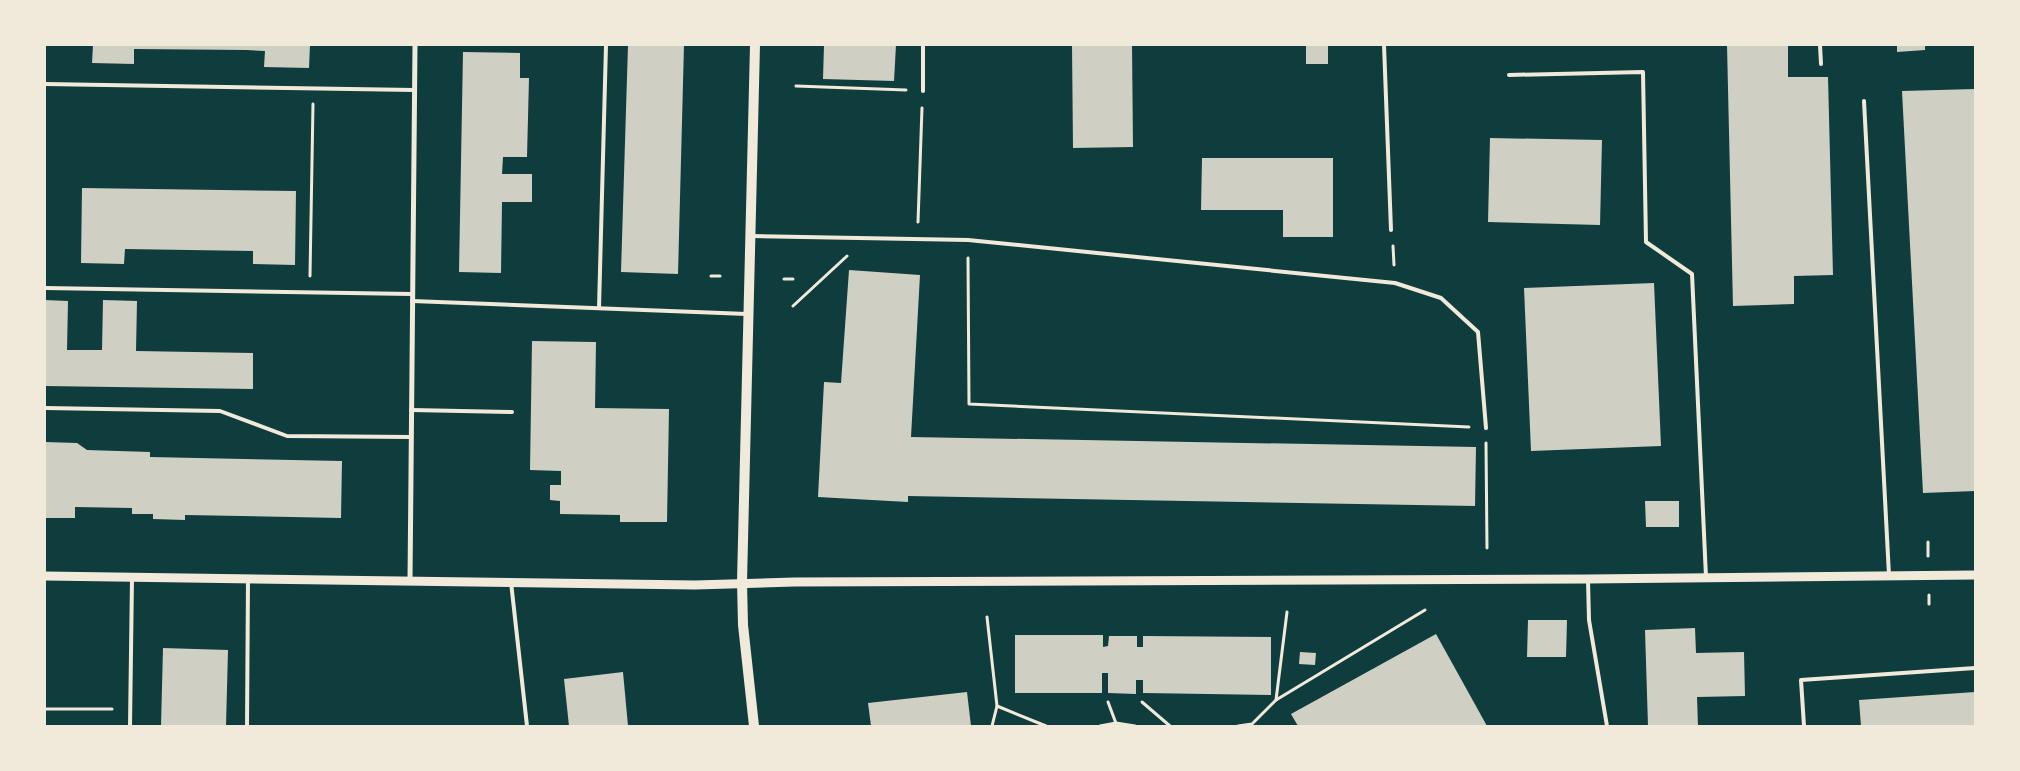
<svg xmlns="http://www.w3.org/2000/svg" width="2020" height="771" font-family="Literata,serif">
  <style>
    .building { fill: #cfcfc3 }
    .lines { fill: none; stroke-linecap: round; stroke-linejoin: round }
    .path { stroke: #f1e9da; stroke-width: 3 }
    .service { stroke: #f1e9da; stroke-width: 4 }
    .minor { stroke: #f1e9da; stroke-width: 5 }
    .tertiary { stroke: #f1e9da; stroke-width: 9 }
    .secondary { stroke: #f1e9da; stroke-width: 10 }
  </style>
  <rect width="100%" height="100%" fill="#0f3d3e"/>
  <!-- building -->
  <g class="building">
    <path d="M 93,45 L 310,45 L 309,68 L 264,67 L 265,51 L 247,50 L 134,49 L 134,64 L 92,63 Z"/>
    <path d="M 628,45 L 684,45 L 678,274 L 621,272 Z"/>
    <path d="M 824,45 L 896,45 L 894,81 L 823,79 Z"/>
    <path d="M 1072,45 L 1132,45 L 1133,147 L 1073,148 Z"/>
    <rect x="1306" y="45" width="22" height="19"/>
    <path d="M 1727,45 L 1788,45 L 1788,77 L 1828,77 L 1833,275 L 1794,276 L 1794,304 L 1733,306 Z"/>
    <path d="M 1897,45 L 1925,45 L 1925,50 L 1897,52 Z"/>
    <path d="M 463,52 L 520,53 L 520,78 L 529,78 L 527,157 L 503,157 L 502,174 L 532,174 L 532,202 L 502,202 L 501,273 L 459,272 Z"/>
    <path d="M 1975,89 L 1975,491 L 1923,493 L 1902,91 Z"/>
    <path d="M 1490,138 L 1602,140 L 1600,225 L 1488,222 Z"/>
    <path d="M 1202,158 L 1333,158 L 1333,237 L 1283,237 L 1283,210 L 1201,210 Z"/>
    <path d="M 82,188 L 296,191 L 295,265 L 253,264 L 253,251 L 125,249 L 124,264 L 81,263 Z"/>
    <path d="M 849,270 L 920,275 L 911,437 L 1476,447 L 1475,506 L 908,496 L 908,502 L 818,497 L 824,382 L 841,383 Z"/>
    <path d="M 1654,283 L 1661,446 L 1531,451 L 1524,288 Z"/>
    <path d="M 45,300 L 68,301 L 67,350 L 102,350 L 103,300 L 137,301 L 136,351 L 253,353 L 253,389 L 45,386 Z"/>
    <path d="M 532,341 L 596,342 L 595,408 L 669,409 L 667,522 L 620,522 L 620,515 L 560,514 L 560,501 L 550,500 L 550,485 L 561,485 L 561,471 L 530,470 Z"/>
    <path d="M 45,442 L 77,443 L 87,450 L 150,452 L 150,457 L 342,461 L 341,518 L 185,515 L 185,520 L 153,519 L 153,514 L 132,514 L 132,508 L 75,507 L 75,518 L 45,518 Z"/>
    <path d="M 1645,501 L 1679,501 L 1679,527 L 1646,527 Z"/>
    <path d="M 1528,620 L 1567,620 L 1566,657 L 1527,657 Z"/>
    <path d="M 1695,628 L 1696,653 L 1744,652 L 1745,696 L 1697,697 L 1698,726 L 1648,726 L 1645,630 Z"/>
    <path d="M 1436,634 L 1487,726 L 1298,726 L 1291,714 Z"/>
    <path d="M 1015,635 L 1103,635 L 1103,647 L 1108,646 L 1109,636 L 1137,636 L 1137,647 L 1143,647 L 1143,636 L 1271,637 L 1271,695 L 1143,693 L 1143,680 L 1136,680 L 1136,694 L 1108,693 L 1108,673 L 1102,673 L 1102,693 L 1015,693 Z"/>
    <path d="M 163,648 L 228,650 L 226,726 L 161,726 Z"/>
    <path d="M 1300,652 L 1316,653 L 1315,665 L 1299,664 Z"/>
    <path d="M 623,672 L 628,726 L 569,726 L 564,679 Z"/>
    <path d="M 967,692 L 971,726 L 871,726 L 868,703 Z"/>
    <path d="M 1975,692 L 1975,726 L 1861,726 L 1859,700 Z"/>
  </g>
  <g class="lines">
    <!-- path -->
    <g class="path">
      <path d="M 796,86 L 906,90"/>
      <path d="M 918,222 L 922,108"/>
      <path d="M 1393,246 L 1394,265"/>
      <path d="M 968,258 L 969,404 L 1469,427"/>
      <path d="M 310,276 L 313,104"/>
      <path d="M 711,276 L 720,276"/>
      <path d="M 784,279 L 793,279"/>
      <path d="M 793,306 L 847,256"/>
      <path d="M 1486,443 L 1487,548"/>
      <path d="M 1928,542 L 1928,556"/>
      <path d="M 1929,595 L 1929,604"/>
      <path d="M 1287,612 L 1276,700 L 1425,610"/>
      <path d="M 987,617 L 997,706"/>
      <path d="M 1108,702 L 1117,726"/>
      <path d="M 1142,702 L 1170,726"/>
      <path d="M 45,709 L 112,709"/>
      <path d="M 992,726 L 997,706 L 1046,726"/>
      <path d="M 1100,726 L 1116,723 L 1135,726"/>
      <path d="M 1238,726 L 1252,724 L 1276,700"/>
    </g>
    <!-- service -->
    <g class="service">
      <path d="M 1384,45 L 1391,230"/>
      <path d="M 1820,45 L 1821,64"/>
      <path d="M 1509,75 L 1643,72 L 1646,242 L 1692,274 L 1706,577"/>
      <path d="M 45,84 L 414,90"/>
      <path d="M 923,91 L 923,45"/>
      <path d="M 1864,101 L 1889,575"/>
      <path d="M 752,236 L 968,240 L 1395,283 L 1441,298 L 1478,332 L 1486,428"/>
      <path d="M 45,288 L 412,294"/>
      <path d="M 412,301 L 747,314"/>
      <path d="M 599,308 L 606,45"/>
      <path d="M 45,408 L 220,411 L 287,436 L 411,437"/>
      <path d="M 411,410 L 512,412"/>
      <path d="M 1588,580 L 1589,620 L 1607,726"/>
      <path d="M 511,582 L 527,726"/>
      <path d="M 130,726 L 132,578"/>
      <path d="M 247,726 L 248,579"/>
      <path d="M 1804,726 L 1801,680 L 1975,668"/>
    </g>
    <!-- minor -->
    <path class="minor" d="M 410,581 L 415,45"/>
    <!-- tertiary -->
    <path class="tertiary" d="M 45,576 L 695,585 L 794,582 L 1588,579 L 1975,575"/>
    <!-- secondary -->
    <path class="secondary" d="M 754,726 L 743,625 L 742,582 L 755,45"/>
  </g>
  <!-- border -->
  <rect width="2020" height="771" fill="none" stroke="#f1e9da" stroke-width="92"/>
</svg>
